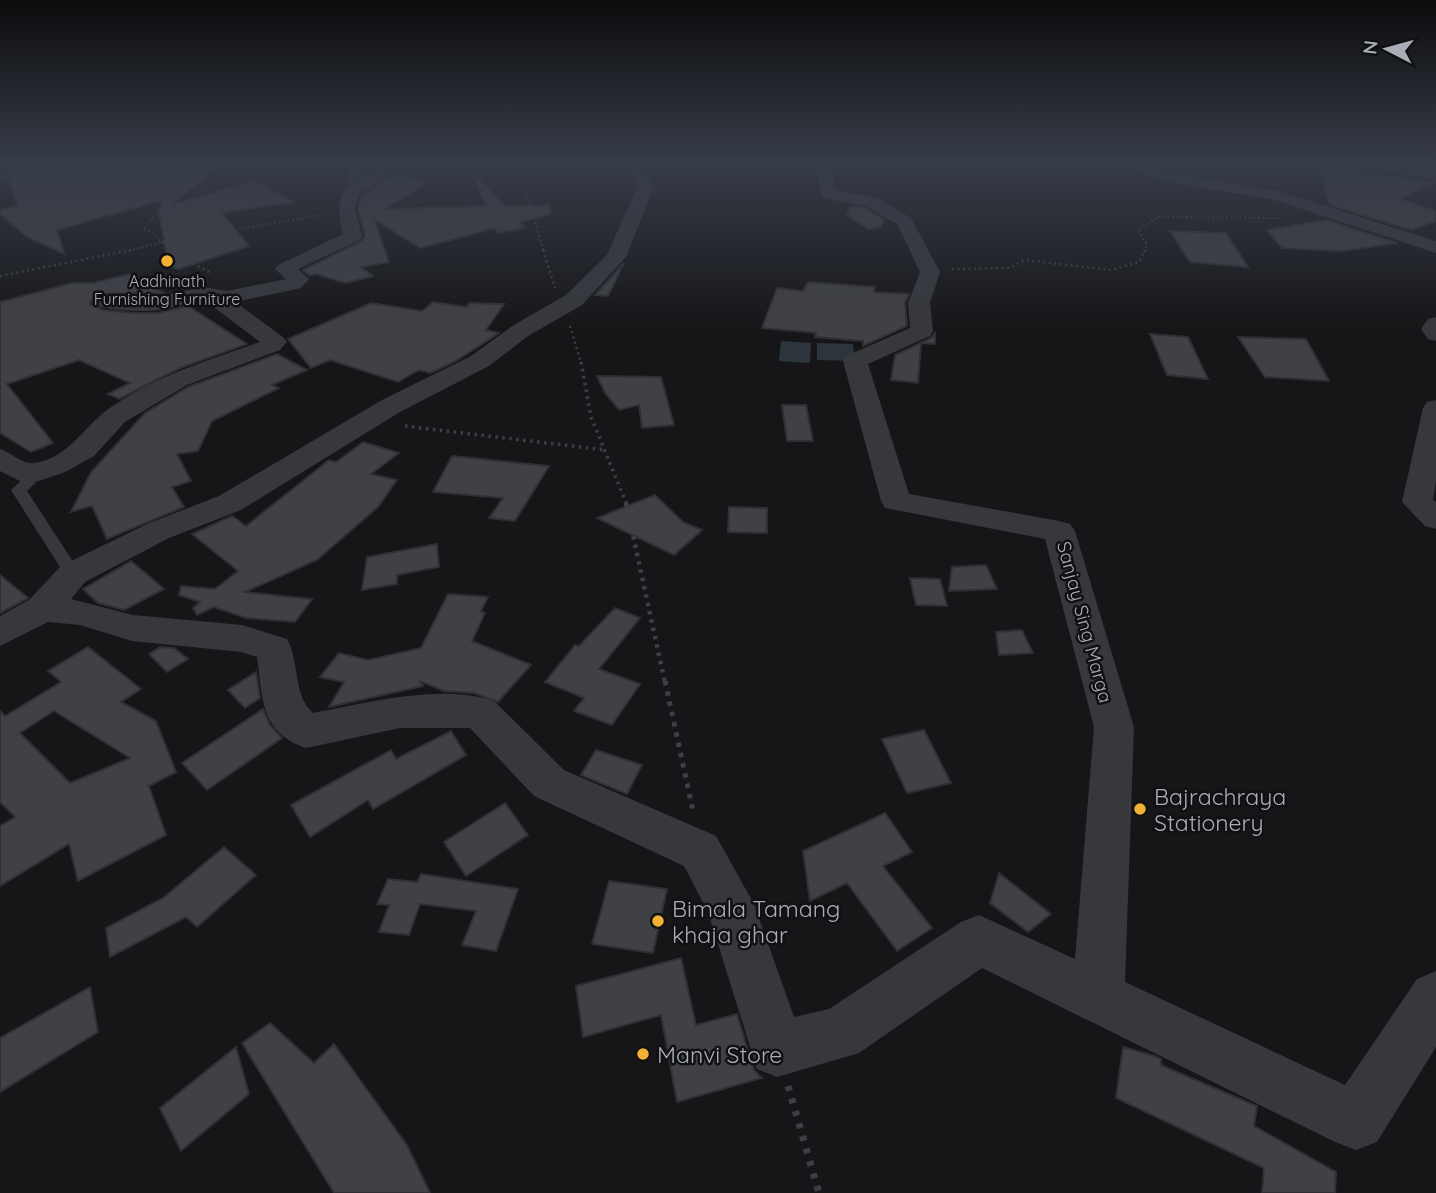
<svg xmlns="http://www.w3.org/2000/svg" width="1436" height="1193" font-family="Quicksand,sans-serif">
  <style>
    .water { fill: #2c353c }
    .building { fill: #404145; stroke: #303034; stroke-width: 2; fill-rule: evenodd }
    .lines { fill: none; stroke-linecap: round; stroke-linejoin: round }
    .path-far5 { stroke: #3d3f44; stroke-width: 2; stroke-dasharray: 2 2.5; stroke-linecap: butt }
    .path-far4 { stroke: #3d3f44; stroke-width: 2.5; stroke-dasharray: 2 3.5; stroke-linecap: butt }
    .path-far3 { stroke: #3d3f44; stroke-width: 3.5; stroke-dasharray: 2.5 4.5; stroke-linecap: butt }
    .path-far2 { stroke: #3d3f44; stroke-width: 4.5; stroke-dasharray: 3.5 5; stroke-linecap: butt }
    .path-far1 { stroke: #3d3f44; stroke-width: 5; stroke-dasharray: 4.5 6; stroke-linecap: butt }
    .path { stroke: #3d3f44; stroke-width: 7; stroke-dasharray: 5 8; stroke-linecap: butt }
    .lane { fill: #37383d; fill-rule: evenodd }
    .street { fill: #37383d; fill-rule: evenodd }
    .poi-dot { fill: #f2b134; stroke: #111113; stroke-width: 2.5 }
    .labels { text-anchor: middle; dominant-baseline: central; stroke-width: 5; stroke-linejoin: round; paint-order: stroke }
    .far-poi-label { font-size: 16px; fill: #a8adb8; stroke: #111113 }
    .street-label { font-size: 19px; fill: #a8adb8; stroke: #111113 }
    .near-poi-label { font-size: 23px; fill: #a8adb8; stroke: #111113; text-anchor: start }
  </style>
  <rect width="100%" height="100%" fill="#161618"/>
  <!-- water -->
  <g class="water">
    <path d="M 781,341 L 811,343 L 810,363 L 779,361 Z"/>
    <path d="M 817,343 L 853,344 L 855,361 L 817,360 Z"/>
  </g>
  <!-- building -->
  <g class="building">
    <path d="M 64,162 L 224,162 L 171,205 L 255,181 L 294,202 L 222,213 L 249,246 L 179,269 L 169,267 L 158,209 L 161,208 L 160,201 L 57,230 L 64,254 L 27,237 L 0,214 L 0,210 L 18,206 L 9,181 L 9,171 Z"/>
    <path d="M 348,162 L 353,162 L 373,167 L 349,182 Z"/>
    <path d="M 1318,162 L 1336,162 L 1346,170 L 1435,182 L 1400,199 L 1436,211 L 1436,221 L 1411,230 L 1330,205 Z"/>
    <path d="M 394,173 L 429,182 L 385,209 L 486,206 L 473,175 L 475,174 L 505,206 L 549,205 L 550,214 L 520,222 L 525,228 L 497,233 L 495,228 L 420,248 L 374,219 L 389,262 L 361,267 L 373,276 L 346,283 L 316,274 L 309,275 L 303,270 L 362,241 L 365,235 L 358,209 L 361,197 Z"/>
    <path d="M 851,206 L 865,208 L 884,220 L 881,227 L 868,229 L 847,215 Z"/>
    <path d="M 1326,220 L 1397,243 L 1341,251 L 1282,248 L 1267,230 Z"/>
    <path d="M 1170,231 L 1226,233 L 1248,267 L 1190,262 Z"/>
    <path d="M 624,263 L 608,296 L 595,295 Z"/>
    <path d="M 129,274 L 164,293 L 95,294 L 90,304 L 103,310 L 133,313 L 158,313 L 188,306 L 247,344 L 180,368 L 119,399 L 108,394 L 130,383 L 79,360 L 7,384 L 53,443 L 31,452 L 0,433 L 0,302 L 72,283 L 93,283 Z"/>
    <path d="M 808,282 L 875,287 L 874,292 L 909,294 L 905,303 L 907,326 L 863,346 L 863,341 L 815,337 L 816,333 L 762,328 L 777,288 L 803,291 Z"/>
    <path d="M 433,302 L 467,307 L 469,303 L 504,304 L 486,330 L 499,333 L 454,362 L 430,373 L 419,370 L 398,382 L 330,360 L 311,368 L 288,339 L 371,303 L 422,311 Z"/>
    <path d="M 935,333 L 935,344 L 921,343 L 918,383 L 891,380 L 895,355 L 931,338 Z"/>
    <path d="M 1150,334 L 1188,337 L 1208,379 L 1167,375 Z"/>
    <path d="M 1238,337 L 1306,339 L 1329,381 L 1265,377 Z"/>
    <path d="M 277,354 L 307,370 L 272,385 L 279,388 L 212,421 L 198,451 L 177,454 L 191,481 L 172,487 L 184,507 L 107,539 L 92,506 L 71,512 L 91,472 L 145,413 L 188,387 Z"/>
    <path d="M 597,376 L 661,377 L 674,425 L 642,428 L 639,405 L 619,410 L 605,393 Z"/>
    <path d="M 782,405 L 806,405 L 813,441 L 787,441 Z"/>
    <path d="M 363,442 L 399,453 L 371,474 L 397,480 L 378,507 L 317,560 L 245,592 L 312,599 L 295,622 L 246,618 L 214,607 L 197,615 L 193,608 L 200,602 L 179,595 L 181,586 L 215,589 L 238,571 L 192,534 L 232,516 L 246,526 L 329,460 L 336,462 Z"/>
    <path d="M 452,456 L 472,458 L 549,466 L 515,521 L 489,518 L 503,498 L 433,492 Z"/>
    <path d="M 655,495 L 683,522 L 702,530 L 674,555 L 597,518 Z"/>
    <path d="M 729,507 L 767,508 L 767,533 L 728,532 Z"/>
    <path d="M 437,544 L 439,567 L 397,575 L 397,584 L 362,590 L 367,557 Z"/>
    <path d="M 131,561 L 164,589 L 124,610 L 98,603 L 83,589 Z"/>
    <path d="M 986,565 L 997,589 L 949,591 L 952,567 Z"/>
    <path d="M 0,575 L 28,598 L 0,613 Z"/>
    <path d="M 910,578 L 940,579 L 947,606 L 916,605 Z"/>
    <path d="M 448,594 L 488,597 L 481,611 L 485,613 L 472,641 L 531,665 L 498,702 L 474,693 L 444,691 L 420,681 L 423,686 L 329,707 L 344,682 L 320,677 L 339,653 L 368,660 L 421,648 Z"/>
    <path d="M 615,608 L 640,618 L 599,669 L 640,684 L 612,725 L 574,711 L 584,698 L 545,682 L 575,645 L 579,646 Z"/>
    <path d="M 1022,630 L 1033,653 L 999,655 L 996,632 Z"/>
    <path d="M 88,647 L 141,689 L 121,702 L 156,721 L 176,772 L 149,786 L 166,835 L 78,881 L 69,844 L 0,886 L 0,826 L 15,817 L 0,802 L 0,711 L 5,716 L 61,682 L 48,671 ZM 54,711 L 130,758 L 70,783 L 20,733 Z"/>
    <path d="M 160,647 L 174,648 L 188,659 L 167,672 L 149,654 Z"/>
    <path d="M 256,672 L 260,698 L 245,708 L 228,690 Z"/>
    <path d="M 263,709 L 270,725 L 282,738 L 207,790 L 182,763 Z"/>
    <path d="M 924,730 L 951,783 L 907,793 L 882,739 Z"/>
    <path d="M 451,731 L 466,755 L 373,809 L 368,800 L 310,837 L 291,805 L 391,750 L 396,759 Z"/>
    <path d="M 596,750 L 642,765 L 627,794 L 581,775 Z"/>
    <path d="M 505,803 L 528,835 L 466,876 L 444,842 Z"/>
    <path d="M 885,813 L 912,852 L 883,866 L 932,928 L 897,951 L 847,883 L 810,901 L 803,851 Z"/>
    <path d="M 224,847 L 256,875 L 197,927 L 186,917 L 110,957 L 106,928 L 163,898 Z"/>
    <path d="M 999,873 L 1051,914 L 1028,932 L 990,903 Z"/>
    <path d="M 421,874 L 518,889 L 496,951 L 462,945 L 476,911 L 420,904 L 409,935 L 379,932 L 389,905 L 377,904 L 388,879 L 417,882 Z"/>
    <path d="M 609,881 L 667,889 L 653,953 L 592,944 Z"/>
    <path d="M 681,958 L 696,1025 L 737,1014 L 754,1070 L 762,1078 L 677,1102 L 661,1015 L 583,1037 L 576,986 Z"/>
    <path d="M 90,987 L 98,1032 L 0,1092 L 0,1038 Z"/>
    <path d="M 270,1023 L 314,1063 L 334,1044 L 407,1145 L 430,1193 L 334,1193 L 242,1043 Z"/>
    <path d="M 236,1047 L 249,1094 L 181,1151 L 160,1108 Z"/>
    <path d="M 1123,1047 L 1155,1056 L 1161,1059 L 1161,1065 L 1257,1106 L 1254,1126 L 1336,1172 L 1335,1193 L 1262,1193 L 1264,1168 L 1116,1098 Z"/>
  </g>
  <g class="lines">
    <!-- path-far5 -->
    <g class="path-far5">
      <path d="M 158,162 L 155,174 L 205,181 L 207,188 L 153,217 L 143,229 L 152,232 L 172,252"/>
      <path d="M 517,162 L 544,252"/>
      <path d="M 124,252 L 162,242 L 328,214"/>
      <path d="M 1144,252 L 1147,245 L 1138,230 L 1158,217 L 1280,218"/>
    </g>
    <!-- path-far4 -->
    <g class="path-far4">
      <path d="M 169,250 L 211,273"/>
      <path d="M 543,250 L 555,288"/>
      <path d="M 952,269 L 1010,268 L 1024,260 L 1111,270 L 1139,262 L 1145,250"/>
      <path d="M 0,276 L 131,250"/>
      <path d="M 570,326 L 581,363"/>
    </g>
    <!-- path-far3 -->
    <g class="path-far3">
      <path d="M 581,362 L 591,417 L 627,505"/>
      <path d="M 405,426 L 605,450"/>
    </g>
    <!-- path-far2 -->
    <path class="path-far2" d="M 626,503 L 665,683"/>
    <!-- path-far1 -->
    <path class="path-far1" d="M 665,681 L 693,811"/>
    <!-- path -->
    <path class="path" d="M 788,1086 L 819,1193"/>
    <!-- lane -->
    <path class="lane" d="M 39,468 L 46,472 L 27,491 L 81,574 L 79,578 L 67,578 L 11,490 L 34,469 Z"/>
    <!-- street -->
    <g class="street">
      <path d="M 388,162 L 405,162 L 359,195 L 355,209 L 362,236 L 360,240 L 298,269 L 309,279 L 301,288 L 235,302 L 283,337 L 287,342 L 280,350 L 187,385 L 125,422 L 94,456 L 65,472 L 39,481 L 20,481 L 0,471 L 0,449 C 11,452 23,465 34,463 C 67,459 83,428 107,410 C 152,377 208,360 260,342 L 215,308 L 213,301 C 194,298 177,308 158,310 C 145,312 99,311 92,302 L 95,297 L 157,297 L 203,287 L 227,291 L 286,279 L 275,269 L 278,265 L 343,234 C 331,183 349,186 388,162 Z"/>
      <path d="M 616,162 L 641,162 L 654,186 L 626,257 L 582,305 L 528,336 L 489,366 L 400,412 L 241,510 L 169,538 L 85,582 L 71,599 L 133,615 L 242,625 L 287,639 C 300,662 293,696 313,713 C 366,703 442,683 494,701 L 564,770 L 716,836 L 754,904 L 794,1017 L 829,1009 L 961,922 L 979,915 L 1075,959 L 1094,727 L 1045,539 L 896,510 L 885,508 L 881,501 L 843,361 L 846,356 L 910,328 L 908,303 L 920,272 L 898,225 L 866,206 L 822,198 L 815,167 L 820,162 L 837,162 L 831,168 L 836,190 L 877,198 L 911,218 L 940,272 L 930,303 L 933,331 L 930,336 L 868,364 L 909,494 L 1059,521 L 1070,524 L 1075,531 L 1134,727 L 1125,982 L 1345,1085 L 1417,979 L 1436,971 L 1436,1047 L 1377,1142 L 1356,1150 L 1335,1142 L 982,968 L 859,1053 L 777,1077 L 757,1069 L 708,912 L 684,866 L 534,796 L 470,728 L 400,728 L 306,748 C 260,732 263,699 257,657 L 241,652 L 132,641 L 80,625 L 48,622 L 0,646 L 0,616 L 29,600 L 61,566 L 147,524 L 219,496 L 382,400 L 471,356 L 512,326 L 566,295 L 607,255 L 638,186 L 629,168 Z"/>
      <path d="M 1117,162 L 1138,162 L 1161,171 L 1278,191 L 1436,241 L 1436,253 L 1275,200 L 1157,180 Z"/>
      <path d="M 1339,162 L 1383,162 L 1436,169 L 1436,179 L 1346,167 Z"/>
      <path d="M 0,171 L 7,173 L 7,179 L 0,181 Z"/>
      <path d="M 1436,317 L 1436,341 L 1428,339 L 1421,329 L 1428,319 Z"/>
      <path d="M 1436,400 L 1436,482 L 1433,500 L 1436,502 L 1436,529 L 1425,526 L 1402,502 L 1423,408 L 1427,402 Z"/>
    </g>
  </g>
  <!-- sky -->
  <linearGradient id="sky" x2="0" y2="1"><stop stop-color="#0c0c0d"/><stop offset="0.49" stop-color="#363c48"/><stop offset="1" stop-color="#363c48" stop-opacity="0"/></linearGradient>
  <rect width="1436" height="329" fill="url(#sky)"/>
  <!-- markers -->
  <g class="poi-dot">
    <circle cx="167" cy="261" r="7"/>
    <circle cx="1140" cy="809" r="7"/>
    <circle cx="658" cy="921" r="7"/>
    <circle cx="643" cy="1054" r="7"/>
  </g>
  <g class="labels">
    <!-- far-poi labels -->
    <g class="far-poi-label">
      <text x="167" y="281">Aadhinath<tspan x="167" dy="18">Furnishing Furniture</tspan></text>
    </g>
    <!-- street labels -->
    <g class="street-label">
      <text transform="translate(1085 622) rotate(75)">Sanjay Sing Marga</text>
    </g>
    <!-- near-poi labels -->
    <g class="near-poi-label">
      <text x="1154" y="796">Bajrachraya<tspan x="1154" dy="26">Stationery</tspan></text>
      <text x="672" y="908">Bimala Tamang<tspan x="672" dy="26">khaja ghar</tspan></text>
      <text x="657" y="1054">Manvi Store</text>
    </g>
  </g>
  <!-- north arrow -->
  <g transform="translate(1387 49) rotate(276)" stroke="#111113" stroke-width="5" paint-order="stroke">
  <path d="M0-5L12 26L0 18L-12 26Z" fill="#a8adb8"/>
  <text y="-10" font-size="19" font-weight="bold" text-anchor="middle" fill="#a8adb8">N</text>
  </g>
</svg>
